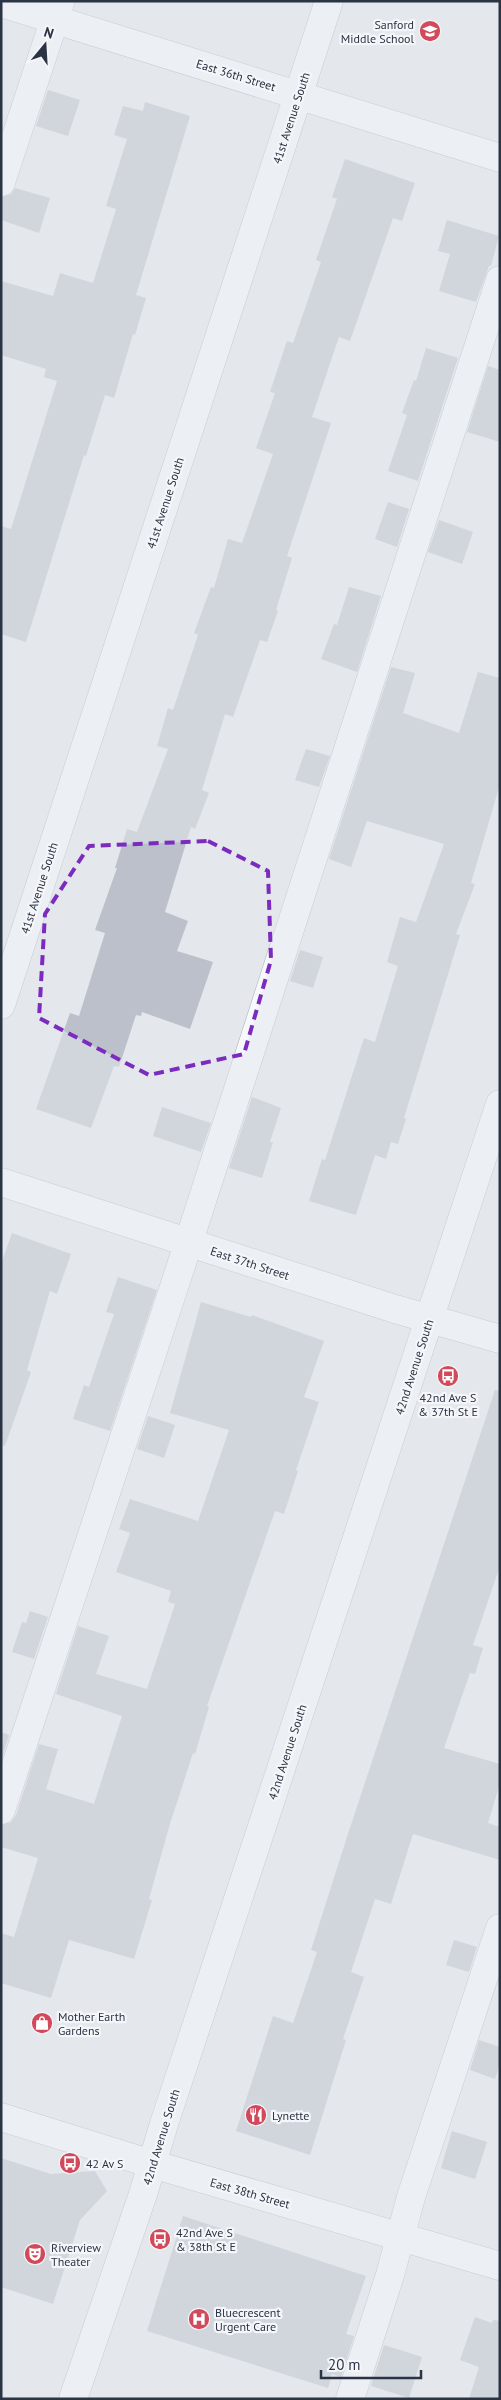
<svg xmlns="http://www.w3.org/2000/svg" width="501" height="2400" font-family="'PT Sans',sans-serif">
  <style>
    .building { fill: #bbc0ca }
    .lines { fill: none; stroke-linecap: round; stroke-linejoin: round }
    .minor-casing { stroke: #a9aeb7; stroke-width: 29 }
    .minor { stroke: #f7f8fa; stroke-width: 28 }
    .marked { fill: none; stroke: #7b2cbf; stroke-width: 4; stroke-dasharray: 10 6; stroke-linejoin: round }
    .labels { text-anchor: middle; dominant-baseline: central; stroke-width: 4.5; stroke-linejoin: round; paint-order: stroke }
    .poi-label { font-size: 12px; fill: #2b3445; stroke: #f4f6f9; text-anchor: start }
    .street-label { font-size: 12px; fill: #2b3445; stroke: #f4f6f9 }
  </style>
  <rect width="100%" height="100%" fill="#e4e7ec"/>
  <!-- building -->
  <g class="building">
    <path d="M 48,90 L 80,100 L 68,136 L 36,126 Z"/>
    <path d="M 145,102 L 190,116 L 136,295 L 146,298 L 135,335 L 133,334 L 114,398 L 105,395 L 86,456 L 84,455 L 26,642 L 1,634 L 1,526 L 11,529 L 57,381 L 44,377 L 46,369 L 1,355 L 1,281 L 53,296 L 60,273 L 93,283 L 116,209 L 106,206 L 127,139 L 114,135 L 123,106 L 143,111 Z"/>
    <path d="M 345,159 L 415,183 L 402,221 L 393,218 L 350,341 L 339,337 L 312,417 L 331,423 L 287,556 L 292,558 L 276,610 L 278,611 L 267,642 L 260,640 L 233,717 L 225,714 L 202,790 L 209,793 L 195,829 L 191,827 L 165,912 L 188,921 L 177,951 L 213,962 L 190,1029 L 142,1012 L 141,1016 L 136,1015 L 119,1067 L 114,1066 L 91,1128 L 36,1109 L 70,1013 L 79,1016 L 105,933 L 95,930 L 117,868 L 115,868 L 127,829 L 137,832 L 168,749 L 157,746 L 168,708 L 173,710 L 198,635 L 194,633 L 211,587 L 214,588 L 228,539 L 242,543 L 273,454 L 256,448 L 275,393 L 270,392 L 287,341 L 293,343 L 321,262 L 316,260 L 337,199 L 332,197 Z"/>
    <path d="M 15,188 L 50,198 L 39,233 L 1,220 L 1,197 L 11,194 Z"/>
    <path d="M 447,220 L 499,236 L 491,266 L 489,266 L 476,302 L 439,291 L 450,254 L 438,251 Z"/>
    <path d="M 426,348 L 458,358 L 418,481 L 388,471 L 407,415 L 402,413 L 414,380 L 416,381 Z"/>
    <path d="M 488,366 L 500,370 L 500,442 L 467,432 Z"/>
    <path d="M 388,502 L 409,509 L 397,547 L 375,539 Z"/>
    <path d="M 439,520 L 473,532 L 462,564 L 428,552 Z"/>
    <path d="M 349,587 L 381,596 L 357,672 L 321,659 L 334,624 L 337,625 Z"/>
    <path d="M 391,667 L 415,673 L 403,713 L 459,733 L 478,672 L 500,678 L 500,784 L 471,883 L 475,884 L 456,934 L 460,935 L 404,1118 L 406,1119 L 398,1144 L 391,1142 L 386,1159 L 375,1155 L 356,1215 L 309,1201 L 322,1159 L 325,1160 L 364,1038 L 375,1042 L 398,966 L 387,962 L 400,917 L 416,922 L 444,844 L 367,821 L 351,867 L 329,859 Z"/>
    <path d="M 306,749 L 330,756 L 319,787 L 295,780 Z"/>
    <path d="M 300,950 L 323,957 L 313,988 L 290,981 Z"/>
    <path d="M 252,1097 L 281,1108 L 270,1142 L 273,1142 L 262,1178 L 229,1168 Z"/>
    <path d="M 162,1107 L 211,1123 L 201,1152 L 153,1136 Z"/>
    <path d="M 12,1233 L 71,1254 L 57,1294 L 50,1291 L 27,1370 L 31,1372 L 5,1446 L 1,1445 L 1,1264 Z"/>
    <path d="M 118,1277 L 157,1290 L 110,1431 L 73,1419 L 84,1385 L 89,1387 L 114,1314 L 106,1312 Z"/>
    <path d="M 201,1302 L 251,1317 L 252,1315 L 324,1341 L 304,1397 L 319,1402 L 296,1470 L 298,1471 L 284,1514 L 275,1511 L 207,1706 L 209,1707 L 195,1754 L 193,1753 L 169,1827 L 149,1899 L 152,1900 L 134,1959 L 69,1940 L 51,1998 L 1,1983 L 1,1933 L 14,1937 L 38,1858 L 1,1847 L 1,1825 L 11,1822 L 16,1815 L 39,1744 L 58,1749 L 46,1789 L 94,1804 L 122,1716 L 56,1694 L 78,1626 L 109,1636 L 96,1674 L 147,1689 L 175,1604 L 168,1602 L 171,1591 L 116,1572 L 130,1533 L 119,1529 L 130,1499 L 198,1521 L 229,1430 L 170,1413 Z"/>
    <path d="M 495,1390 L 500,1391 L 500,1566 L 473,1645 L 483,1648 L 475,1674 L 470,1673 L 444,1748 L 500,1764 L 500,1783 L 488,1823 L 500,1827 L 500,1860 L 413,1834 L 391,1904 L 375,1899 L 351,1972 L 364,1977 L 343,2039 L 346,2040 L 310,2155 L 236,2131 L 273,2016 L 293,2023 L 317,1952 L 311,1950 L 345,1843 Z"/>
    <path d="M 148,1416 L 175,1425 L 164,1458 L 137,1449 Z"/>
    <path d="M 30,1611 L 48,1617 L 34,1659 L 12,1652 L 22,1622 L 26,1623 Z"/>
    <path d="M 1,1732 L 9,1735 L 1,1760 Z"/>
    <path d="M 454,1940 L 477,1947 L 469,1972 L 446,1965 Z"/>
    <path d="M 479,2040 L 500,2047 L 500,2063 L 495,2079 L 470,2070 Z"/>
    <path d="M 452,2131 L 487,2142 L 475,2179 L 441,2168 Z"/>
    <path d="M 1,2158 L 51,2174 L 95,2171 L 107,2191 L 80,2220 L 53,2304 L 1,2287 Z"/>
    <path d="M 183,2216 L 366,2276 L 346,2334 L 354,2336 L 341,2377 L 332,2374 L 328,2388 L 147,2331 Z"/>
    <path d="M 475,2317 L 492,2323 L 493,2320 L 500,2321 L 500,2399 L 469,2399 L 479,2367 L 460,2360 Z"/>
    <path d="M 384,2345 L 422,2357 L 409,2398 L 371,2386 Z"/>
  </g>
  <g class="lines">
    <!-- minor casing -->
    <g class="minor-casing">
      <g id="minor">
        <path d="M 1,3 L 500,158"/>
        <path d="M 1,182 L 60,3"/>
        <path d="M 1,1005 L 329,1"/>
        <path d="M 1,1182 L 395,1309 L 500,1339"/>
        <path d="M 1,1810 L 177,1278 L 500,280"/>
        <path d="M 1,2117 L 152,2164 L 500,2266"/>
        <path d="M 73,2399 L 143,2194 L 164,2124 L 500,1104"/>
        <path d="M 350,2399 L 390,2275 L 411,2197 L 500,1928"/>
      </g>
    </g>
    <!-- minor -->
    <use href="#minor" class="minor"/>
  </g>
  <!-- marked area -->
  <path d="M0 0H501V2400H0ZM 208,841 L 268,871 L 271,960 L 244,1054 L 149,1075 L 39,1018 L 45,914 L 89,846 Z" fill="#e4e7ec" fill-opacity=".55" fill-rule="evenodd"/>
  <path class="marked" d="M 208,841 L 268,871 L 271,960 L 244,1054 L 149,1075 L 39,1018 L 45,914 L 89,846 Z"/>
  <!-- icons -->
  <defs>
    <g id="school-disc" transform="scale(1.125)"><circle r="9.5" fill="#d1495b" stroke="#f4f6f9"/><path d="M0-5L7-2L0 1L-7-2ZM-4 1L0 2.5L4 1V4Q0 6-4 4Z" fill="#fff"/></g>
    <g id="bus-disc" transform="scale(1.125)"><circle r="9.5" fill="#d1495b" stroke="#f4f6f9"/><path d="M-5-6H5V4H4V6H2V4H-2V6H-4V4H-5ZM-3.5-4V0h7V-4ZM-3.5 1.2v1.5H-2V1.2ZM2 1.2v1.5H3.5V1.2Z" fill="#fff"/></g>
    <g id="shop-disc" transform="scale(1.125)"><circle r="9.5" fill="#d1495b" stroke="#f4f6f9"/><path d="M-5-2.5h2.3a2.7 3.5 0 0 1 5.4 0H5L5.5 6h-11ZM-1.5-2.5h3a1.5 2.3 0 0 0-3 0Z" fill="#fff"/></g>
    <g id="restaurant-disc" transform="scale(1.125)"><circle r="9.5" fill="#d1495b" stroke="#f4f6f9"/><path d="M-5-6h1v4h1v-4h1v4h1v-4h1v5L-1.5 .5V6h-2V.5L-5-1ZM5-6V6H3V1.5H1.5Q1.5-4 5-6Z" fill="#fff"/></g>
    <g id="theatre-disc" transform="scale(1.125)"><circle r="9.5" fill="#d1495b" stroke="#f4f6f9"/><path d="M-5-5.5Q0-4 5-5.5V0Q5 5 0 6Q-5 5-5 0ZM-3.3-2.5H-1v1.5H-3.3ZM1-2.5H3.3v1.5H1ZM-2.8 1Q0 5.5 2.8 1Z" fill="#fff"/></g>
    <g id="hospital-disc" transform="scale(1.125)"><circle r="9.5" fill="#d1495b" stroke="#f4f6f9"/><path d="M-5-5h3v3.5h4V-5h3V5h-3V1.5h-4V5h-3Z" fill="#fff"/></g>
  </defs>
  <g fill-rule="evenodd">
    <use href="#school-disc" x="430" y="31"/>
    <use href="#bus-disc" x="448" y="1376"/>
    <use href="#shop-disc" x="42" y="2023"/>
    <use href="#restaurant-disc" x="256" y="2115"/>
    <use href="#bus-disc" x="70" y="2163"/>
    <use href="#bus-disc" x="160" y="2239"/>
    <use href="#theatre-disc" x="35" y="2254"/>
    <use href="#hospital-disc" x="199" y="2319"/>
  </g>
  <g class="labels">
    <!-- poi labels -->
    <g class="poi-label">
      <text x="414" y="24" text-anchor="end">Sanford<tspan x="414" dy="14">Middle School</tspan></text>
      <text x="448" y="1397" text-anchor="middle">42nd Ave S<tspan x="448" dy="14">&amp; 37th St E</tspan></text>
      <text x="58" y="2016">Mother Earth<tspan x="58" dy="14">Gardens</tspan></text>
      <text x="272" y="2115">Lynette</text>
      <text x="86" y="2163">42 Av S</text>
      <text x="176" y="2232">42nd Ave S<tspan x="176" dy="14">&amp; 38th St E</tspan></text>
      <text x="51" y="2247">Riverview<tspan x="51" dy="14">Theater</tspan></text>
      <text x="215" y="2312">Bluecrescent<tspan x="215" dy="14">Urgent Care</tspan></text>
    </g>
    <!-- street labels -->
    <g class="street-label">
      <text transform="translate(236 75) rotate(17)">East 36th Street</text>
      <text transform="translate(291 118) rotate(-72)">41st Avenue South</text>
      <text transform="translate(165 503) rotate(-72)">41st Avenue South</text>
      <text transform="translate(39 888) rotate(-72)">41st Avenue South</text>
      <text transform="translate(250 1263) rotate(18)">East 37th Street</text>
      <text transform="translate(414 1367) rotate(-72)">42nd Avenue South</text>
      <text transform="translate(287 1752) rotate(-72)">42nd Avenue South</text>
      <text transform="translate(161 2137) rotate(-73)">42nd Avenue South</text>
      <text transform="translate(250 2193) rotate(16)">East 38th Street</text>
    </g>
  </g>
  <!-- border -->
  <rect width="501" height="2400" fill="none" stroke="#2b3445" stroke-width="5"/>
  <!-- north arrow -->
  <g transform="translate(45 45) rotate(18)" stroke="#f4f6f9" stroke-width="4" paint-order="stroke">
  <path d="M0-4L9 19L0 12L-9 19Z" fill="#2b3445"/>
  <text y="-8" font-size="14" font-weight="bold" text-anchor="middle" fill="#2b3445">N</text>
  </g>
  <!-- scale -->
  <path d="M321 2370v8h100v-8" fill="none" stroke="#2b3445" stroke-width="2.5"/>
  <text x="328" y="2370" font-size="15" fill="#2b3445" stroke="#f4f6f9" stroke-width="4" paint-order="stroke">20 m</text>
</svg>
